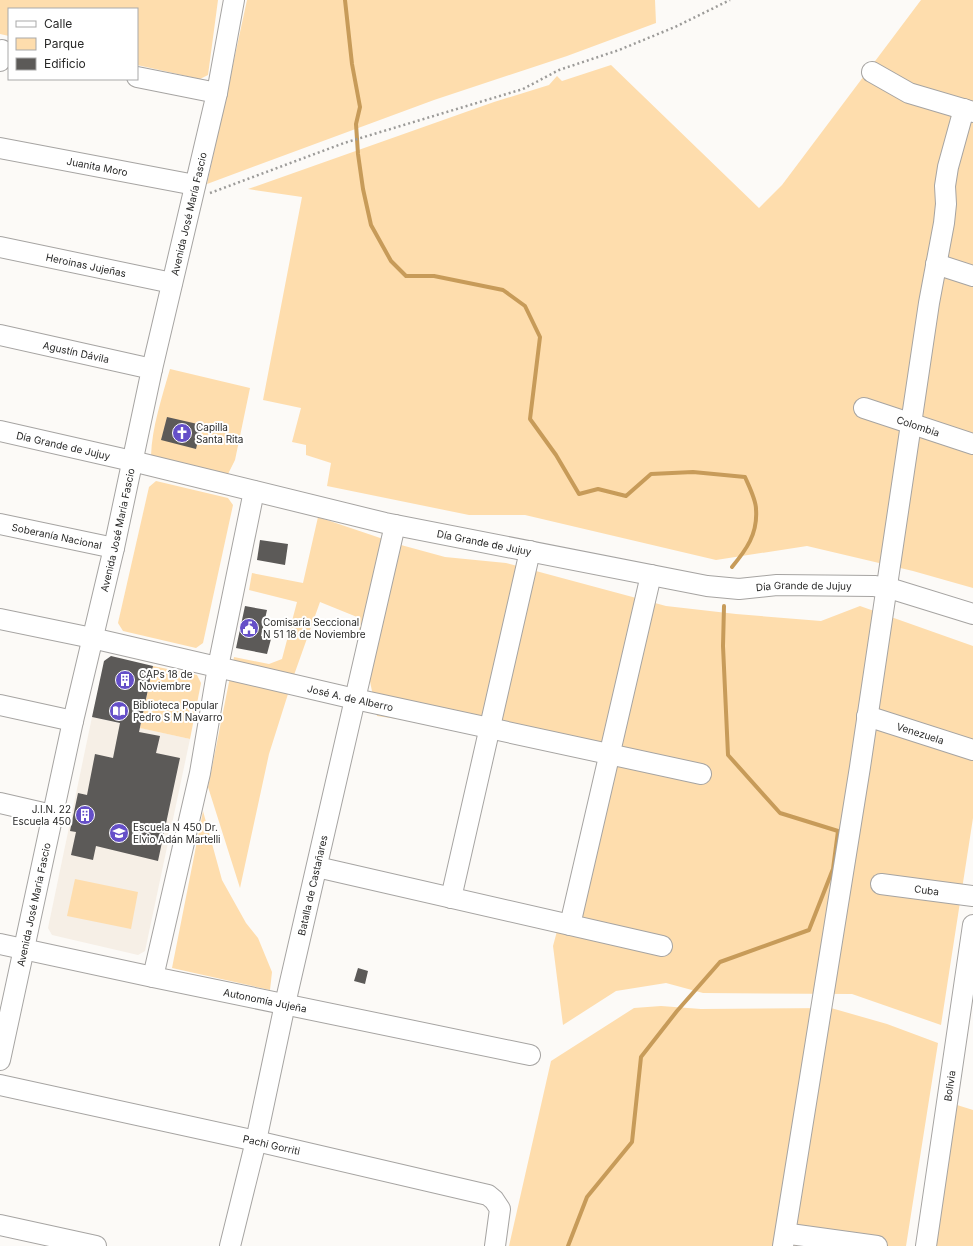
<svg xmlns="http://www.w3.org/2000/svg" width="973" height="1246" font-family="Inter,sans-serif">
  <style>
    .built { fill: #f6efe6 }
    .green { fill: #feddad }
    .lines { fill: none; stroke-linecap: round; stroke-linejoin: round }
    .stream { stroke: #c79b59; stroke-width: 4 }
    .building { fill: #5c5a58 }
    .minor-casing { stroke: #a6a4a2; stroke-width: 22 }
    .path { stroke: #9c9b99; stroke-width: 2.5; stroke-dasharray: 2 3; stroke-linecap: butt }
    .minor { stroke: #fff; stroke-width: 20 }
    .labels { text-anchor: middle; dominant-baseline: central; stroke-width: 4; stroke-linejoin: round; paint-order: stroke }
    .street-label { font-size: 10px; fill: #292928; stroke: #fff }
    .poi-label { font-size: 10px; fill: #292928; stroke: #fff; text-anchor: start }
  </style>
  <rect width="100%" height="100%" fill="#fcfaf7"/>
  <!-- built -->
  <path class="built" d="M 92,717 L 190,739 L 145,951 L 138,955 L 52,935 L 48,928 Z"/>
  <!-- green -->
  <g class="green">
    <path d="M 0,0 L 218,0 L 208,75 L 200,79 L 137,65 L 137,9 L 9,9 L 9,36 L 0,34 Z"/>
    <path d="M 247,0 L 655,0 L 656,23 L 567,56 L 434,100 L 207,184 Z"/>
    <path d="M 921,0 L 973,0 L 973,588 L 913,571 L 807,546 L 716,560 L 525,515 L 469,515 L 327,486 L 331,463 L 306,455 L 306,445 L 292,442 L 301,408 L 263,400 L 302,197 L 248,189 L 494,102 L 549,85 L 557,76 L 562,81 L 611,65 L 759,208 L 782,185 Z"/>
    <path d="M 170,369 L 250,388 L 235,460 L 228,474 L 151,456 C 152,427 162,397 170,369 Z"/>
    <path d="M 156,481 L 228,498 L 233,505 L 203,643 L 196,648 L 123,631 L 118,623 L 149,487 Z"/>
    <path d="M 318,517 L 401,545 L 445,557 L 506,563 L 666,606 L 736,614 L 821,621 L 860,606 L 973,646 L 973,818 L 941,1025 L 852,994 L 703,993 L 666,983 L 616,991 L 563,1025 L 553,946 L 606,749 L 377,716 L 357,617 L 320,602 L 294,675 L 269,754 L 240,888 L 208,787 L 234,657 L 269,664 L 282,659 L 297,602 L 249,590 L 252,573 L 303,583 Z"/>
    <path d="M 153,666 L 197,675 L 201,683 L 190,739 L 140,728 Z"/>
    <path d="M 203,811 L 222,880 L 246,923 L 258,938 L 272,972 L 270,990 L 172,968 Z"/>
    <path d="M 75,879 L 138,892 L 131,929 L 67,916 Z"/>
    <path d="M 661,1006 L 701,1009 L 831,1008 L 887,1024 L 938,1043 L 906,1246 L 509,1246 L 551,1061 L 634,1008 Z"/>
    <path d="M 957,1105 L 973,1110 L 973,1246 L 934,1246 Z"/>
  </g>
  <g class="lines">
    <!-- stream -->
    <g class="stream">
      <path d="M 345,0 L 352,64 L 360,107 L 356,124 L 358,154 L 363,189 L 371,225 L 391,261 L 406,276 L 434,276 L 503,290 L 525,306 L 540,337 L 530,419 L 556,455 L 579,494 L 598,489 L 626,496 L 651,474 L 693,472 L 745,477 C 749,486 756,500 756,509 C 758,534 746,550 732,567"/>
      <path d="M 568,1246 L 587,1197 L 632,1142 L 641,1057 L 677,1011 L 720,962 L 809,930 L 833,869 L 838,831 L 780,813 L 728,755 L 723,646 L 724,606"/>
    </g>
  </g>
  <!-- building -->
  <g class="building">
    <path d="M 167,417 L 202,425 L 196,449 L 161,440 Z"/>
    <path d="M 260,540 L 288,544 L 285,565 L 257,560 Z"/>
    <path d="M 245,606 L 267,610 L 261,636 L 271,639 L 267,654 L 236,648 Z"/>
    <path d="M 111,656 L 153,666 L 139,732 L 160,736 L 156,753 L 180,758 L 158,861 L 96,846 L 93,860 L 71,855 L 76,832 L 70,831 L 78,793 L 87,795 L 95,754 L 113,758 L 120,723 L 92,717 L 104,661 Z"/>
    <path d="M 358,968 L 368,971 L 365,984 L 354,981 Z"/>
  </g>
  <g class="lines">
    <!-- minor casing -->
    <g class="minor-casing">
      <g id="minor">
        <path d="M 0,61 L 2,50"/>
        <path d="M 872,72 L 909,93 L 973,112"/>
        <path d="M 137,77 L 217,93"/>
        <path id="s1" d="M 0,148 L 195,185"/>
        <path id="s2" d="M 0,247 L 172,283"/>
        <path d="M 936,264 L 973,276"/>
        <path id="s3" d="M 0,335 L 152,369"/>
        <path id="s4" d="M 864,408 L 973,444"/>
        <path id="s5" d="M 0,431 L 132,461 L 385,523 L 707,586 L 739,589 L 777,585 L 874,586 L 889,588 L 973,614"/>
        <path id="s6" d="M 0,524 L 114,548"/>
        <path id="s7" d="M 0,619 L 92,638 L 355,699 L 701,774"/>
        <path d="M 0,705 L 73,721"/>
        <path id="s8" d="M 867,716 L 973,750"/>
        <path d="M 0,803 L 52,815"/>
        <path d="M 317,867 L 662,946"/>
        <path id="s9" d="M 881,884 L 973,896"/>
        <path d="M 451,898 L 530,551"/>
        <path d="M 570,925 L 651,575"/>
        <path id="s10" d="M 0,944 L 153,977 L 530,1055"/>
        <path d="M 153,977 L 200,773 L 218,667 L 254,491"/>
        <path id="s11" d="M 0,1060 L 73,721 L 114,548 L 152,369 L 217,93 L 234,0"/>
        <path id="s12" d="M 0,1085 L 256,1141 L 488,1195 L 494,1200 L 500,1209 L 495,1246"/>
        <path d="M 0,1225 L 96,1246"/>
        <path d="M 790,1234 L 877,1246"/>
        <path id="s13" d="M 230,1246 L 256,1141 L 285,1004 L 395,525"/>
        <path d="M 783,1246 L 860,767 L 929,303 L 944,223 L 946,204 L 945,186 L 948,167 L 964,109"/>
        <path id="s14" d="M 926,1246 L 973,925"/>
      </g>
    </g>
    <!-- path -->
    <path class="path" d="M 210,193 L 344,143 L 523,89 L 559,70 L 619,50 L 675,27 L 730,0"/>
    <!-- minor -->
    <use href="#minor" class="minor"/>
  </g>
  <!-- icons -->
  <defs>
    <g id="church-disc" transform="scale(1)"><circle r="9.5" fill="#654fc8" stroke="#fff"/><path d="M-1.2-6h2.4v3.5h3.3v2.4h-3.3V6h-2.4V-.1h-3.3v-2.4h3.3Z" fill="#fff"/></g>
    <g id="civic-disc" transform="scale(1)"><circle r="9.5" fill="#654fc8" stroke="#fff"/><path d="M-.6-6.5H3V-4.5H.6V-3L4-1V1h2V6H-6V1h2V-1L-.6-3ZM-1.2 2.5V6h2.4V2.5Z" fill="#fff"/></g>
    <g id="building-disc" transform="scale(1)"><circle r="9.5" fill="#654fc8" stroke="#fff"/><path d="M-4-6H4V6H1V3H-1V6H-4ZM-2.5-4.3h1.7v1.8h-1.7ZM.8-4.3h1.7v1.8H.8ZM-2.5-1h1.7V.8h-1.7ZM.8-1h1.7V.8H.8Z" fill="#fff"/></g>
    <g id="library-disc" transform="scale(1)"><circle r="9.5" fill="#654fc8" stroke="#fff"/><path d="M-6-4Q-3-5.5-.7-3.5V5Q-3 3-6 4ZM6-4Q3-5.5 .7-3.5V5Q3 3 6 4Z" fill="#fff"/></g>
    <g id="school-disc" transform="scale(1)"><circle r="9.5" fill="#654fc8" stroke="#fff"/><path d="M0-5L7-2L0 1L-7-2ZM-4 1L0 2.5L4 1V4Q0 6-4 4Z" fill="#fff"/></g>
  </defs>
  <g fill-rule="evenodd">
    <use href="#church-disc" x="182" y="433"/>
    <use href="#civic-disc" x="249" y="628"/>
    <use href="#building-disc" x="125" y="680"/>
    <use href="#library-disc" x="119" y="711"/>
    <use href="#building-disc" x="85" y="815"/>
    <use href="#school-disc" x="119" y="833"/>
  </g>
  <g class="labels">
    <!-- street labels -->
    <g class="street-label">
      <text stroke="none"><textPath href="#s1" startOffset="99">Juanita Moro</textPath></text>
      <text stroke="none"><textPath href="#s11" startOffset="867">Avenida José María Fascio</textPath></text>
      <text stroke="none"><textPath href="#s2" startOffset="88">Heroinas Jujeñas</textPath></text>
      <text stroke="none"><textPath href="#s3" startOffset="78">Agustín Dávila</textPath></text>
      <text stroke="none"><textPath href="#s4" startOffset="57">Colombia</textPath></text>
      <text stroke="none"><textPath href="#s5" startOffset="65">Día Grande de Jujuy</textPath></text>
      <text stroke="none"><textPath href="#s11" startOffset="543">Avenida José María Fascio</textPath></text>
      <text stroke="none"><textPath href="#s6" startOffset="58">Soberanía Nacional</textPath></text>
      <text stroke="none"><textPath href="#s5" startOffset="497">Día Grande de Jujuy</textPath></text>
      <text stroke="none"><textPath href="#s5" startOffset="821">Día Grande de Jujuy</textPath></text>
      <text stroke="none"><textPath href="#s7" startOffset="359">José A. de Alberro</textPath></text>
      <text stroke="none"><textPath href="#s8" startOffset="56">Venezuela</textPath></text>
      <text stroke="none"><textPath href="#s13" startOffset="370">Batalla de Castañares</textPath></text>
      <text stroke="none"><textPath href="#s9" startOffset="46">Cuba</textPath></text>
      <text stroke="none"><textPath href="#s11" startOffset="159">Avenida José María Fascio</textPath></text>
      <text stroke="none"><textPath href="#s10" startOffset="271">Autonomía Jujeña</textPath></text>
      <text stroke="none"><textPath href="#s14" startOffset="162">Bolivia</textPath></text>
      <text stroke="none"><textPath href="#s12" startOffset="278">Pachi Gorriti</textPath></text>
    </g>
    <!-- poi labels -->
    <g class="poi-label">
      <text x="196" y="427">Capilla<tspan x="196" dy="12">Santa Rita</tspan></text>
      <text x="263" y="622">Comisaría Seccional<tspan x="263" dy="12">N 51 18 de Noviembre</tspan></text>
      <text x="139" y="674">CAPs 18 de<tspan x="139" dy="12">Noviembre</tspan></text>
      <text x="133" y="705">Biblioteca Popular<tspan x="133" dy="12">Pedro S M Navarro</tspan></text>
      <text x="71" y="809" text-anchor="end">J.I.N. 22<tspan x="71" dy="12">Escuela 450</tspan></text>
      <text x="133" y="827">Escuela N 450 Dr.<tspan x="133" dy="12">Elvio Adán Martelli</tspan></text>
    </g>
  </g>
  <!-- legend -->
  <rect x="8" y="8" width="130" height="72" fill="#ffffff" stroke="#a9a9a9"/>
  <rect x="16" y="21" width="20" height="6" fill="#ffffff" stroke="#a9a9a9"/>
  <text x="44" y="28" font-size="12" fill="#292928">Calle</text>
  <rect x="16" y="38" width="20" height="12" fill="#feddad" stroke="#a9a9a9"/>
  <text x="44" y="48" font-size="12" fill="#292928">Parque</text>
  <rect x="16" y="58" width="20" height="12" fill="#5c5a58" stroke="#a9a9a9"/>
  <text x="44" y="68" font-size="12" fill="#292928">Edificio</text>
</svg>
